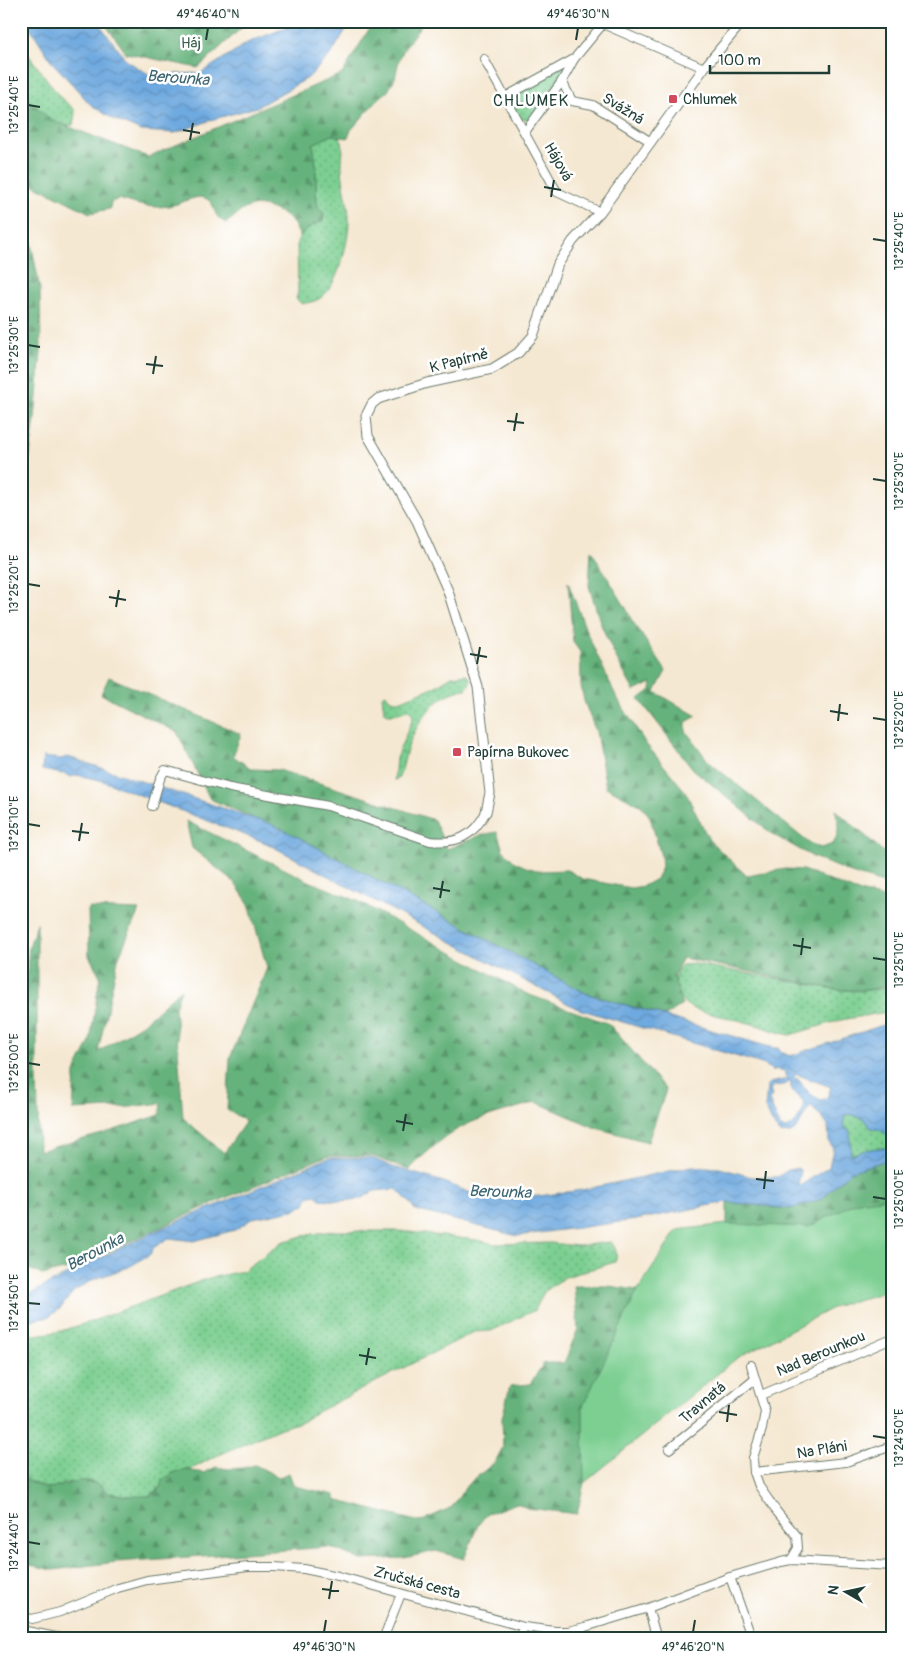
<svg xmlns="http://www.w3.org/2000/svg" width="913" height="1660" font-family="Pangolin,sans-serif">
  <style>
    .grass { fill: url(#grass-dots); stroke: #4e8662 }
    .forest { fill: url(#forest-firs); stroke: #427858 }
    .green { fill: #7ccf91; stroke: #4e8662 }
    .water { fill: url(#water-waves); stroke: #46738a; fill-rule: evenodd }
    .lines { fill: none; stroke-linecap: round; stroke-linejoin: round }
    .stream { stroke: #6ea9df; stroke-width: 2.5 }
    .minor-casing { stroke: #6a796b; stroke-width: 10 }
    .tertiary-casing { stroke: #6a796b; stroke-width: 11 }
    .secondary-casing { stroke: #6a796b; stroke-width: 12 }
    .minor { stroke: #fff; stroke-width: 8 }
    .tertiary { stroke: #fff; stroke-width: 9 }
    .secondary { stroke: #fff; stroke-width: 10 }
    .ticks { fill: none; stroke: #1f3d34; stroke-width: 2 }
    .poi-dot { fill: #d1495b; stroke: #fff; stroke-width: 2 }
    .labels { text-anchor: middle; dominant-baseline: central; stroke-width: 5; stroke-linejoin: round; paint-order: stroke }
    .park-label { font-size: 15px; fill: #36624b; stroke: #fff }
    .poi-label { font-size: 15px; fill: #1f3d34; stroke: #fff; text-anchor: start }
    .street-label { font-size: 15px; fill: #1f3d34; stroke: #fff }
    .water-label { font-size: 16px; font-style: italic; fill: #3b6370; stroke: #fff }
    .neighbourhood-label { font-size: 16px; letter-spacing: 1px; fill: #1f3d34; stroke: #fff }
    .neatline { fill: none; stroke: #1f3d34; stroke-width: 2 }
    .ticks-label { font-size: 12px; text-anchor: middle; fill: #1f3d34 }
  </style>
  <defs>
    <pattern id="grass-dots" width="8" height="8" patternUnits="userSpaceOnUse" patternTransform="scale(1.25)"><rect width="8" height="8" fill="#7ccf91"/><path d="M2 2h.1M6 6h.1" fill="none" stroke="#65a977" stroke-width="1.8" stroke-linecap="round"/></pattern>
    <pattern id="forest-firs" width="22" height="20" patternUnits="userSpaceOnUse" patternTransform="scale(1.25)"><rect width="22" height="20" fill="#65b27b"/><path d="M5 1l3.5 6h-7zM16 11l3.5 6h-7z" fill="#539266"/></pattern>
    <pattern id="water-waves" width="16" height="10" patternUnits="userSpaceOnUse" patternTransform="scale(1.25)"><rect width="16" height="10" fill="#6ea9df"/><path d="M0 5q4-4 8 0t8 0" fill="none" stroke="#5a8bb6"/></pattern>
  </defs>
  <rect width="100%" height="100%" fill="#fff"/>
  <filter id="ink" filterUnits="userSpaceOnUse"><feTurbulence type="fractalNoise" baseFrequency=".02" numOctaves="2"/><feDisplacementMap in="SourceGraphic" scale="10" xChannelSelector="R" yChannelSelector="G"/><feConvolveMatrix kernelMatrix="1 2 1 2 8 2 1 2 1" color-interpolation-filters="sRGB"/></filter>
  <filter id="wash" filterUnits="userSpaceOnUse"><feTurbulence type="fractalNoise" baseFrequency=".0096" numOctaves="4" result="noise"/><feDisplacementMap in="SourceGraphic" scale="20" xChannelSelector="R" yChannelSelector="G"/><feGaussianBlur stdDeviation="1.12" result="paint"/><feColorMatrix in="noise" values="0 0 0 0 0 0 0 0 0 0 0 0 0 0 0 0 0 1.4 0 .05"/><feComposite in="paint" operator="in"/></filter>
  <g filter="url(#wash)">
    <rect width="100%" height="100%" fill="#f5e8d2"/>
    <!-- grass -->
    <g class="grass">
      <path d="M 21,45 L 60,97 L 74,109 L 75,113 L 73,125 C 52,129 35,106 21,93 Z"/>
      <path d="M 569,63 L 535,116 L 530,120 L 521,119 C 515,112 510,103 514,94 Z"/>
      <path d="M 332,135 L 339,136 C 346,144 341,159 342,170 C 343,186 349,203 349,220 C 349,241 339,282 323,296 C 317,302 309,302 302,304 L 296,299 L 298,292 L 297,242 C 301,231 312,226 323,221 L 324,214 L 318,207 L 316,195 L 316,165 L 313,144 Z"/>
      <path d="M 466,674 L 470,678 L 470,683 L 466,689 C 435,693 416,723 407,750 C 404,760 403,770 398,779 L 394,780 L 396,758 L 413,718 L 412,712 L 408,710 C 400,712 392,717 384,712 L 382,696 L 386,694 C 389,700 392,701 399,701 L 436,686 L 452,676 Z"/>
      <path d="M 696,964 L 839,990 L 859,991 L 892,988 L 892,1011 L 841,1020 L 790,1035 C 776,1033 763,1026 749,1023 C 738,1020 727,1017 715,1015 C 697,1010 683,1009 676,989 C 673,979 675,972 682,965 Z"/>
      <path d="M 846,1114 L 853,1115 L 865,1120 L 871,1128 L 881,1130 L 889,1136 L 890,1144 L 886,1148 C 873,1148 863,1150 851,1156 L 850,1131 L 846,1129 L 843,1123 Z"/>
      <path d="M 332,1231 L 400,1231 L 477,1240 L 495,1244 L 551,1243 L 578,1246 L 611,1242 C 616,1248 618,1254 615,1262 L 565,1277 L 544,1292 L 535,1310 L 491,1331 L 474,1332 L 313,1414 L 304,1421 L 281,1428 L 212,1458 L 190,1470 L 174,1472 L 160,1488 L 149,1496 L 138,1497 L 107,1493 L 102,1486 L 77,1482 L 65,1483 L 58,1487 L 46,1488 L 21,1478 L 21,1335 L 34,1335 L 57,1332 L 87,1323 L 209,1278 L 243,1271 L 282,1242 L 306,1235 Z"/>
    </g>
    <!-- forest -->
    <g class="forest">
      <path d="M 103,21 L 249,21 L 198,68 L 126,53 Z"/>
      <path d="M 374,21 L 424,21 L 405,47 L 399,60 L 395,78 L 388,91 L 378,99 L 351,130 L 348,138 L 332,135 L 313,144 L 316,165 L 316,195 L 318,207 L 324,214 L 323,221 L 313,225 L 300,236 C 297,231 294,223 290,219 C 280,211 261,202 249,207 C 240,210 234,218 226,223 C 223,221 219,219 217,216 C 213,209 214,203 207,199 C 198,194 187,201 177,204 C 157,210 139,206 119,199 L 111,202 L 110,209 L 90,213 L 28,182 L 21,188 L 21,93 L 51,120 L 148,157 L 342,74 Z"/>
      <path d="M 21,190 L 40,289 L 41,352 L 35,418 L 21,521 Z"/>
      <path d="M 591,550 L 626,608 L 631,619 L 666,671 L 655,692 L 697,716 L 686,722 L 686,731 L 708,761 L 809,843 L 821,848 L 833,844 C 840,832 839,822 835,809 L 887,855 L 892,857 L 892,886 L 851,873 L 813,857 L 772,834 L 693,769 L 639,699 L 651,690 L 652,683 L 634,691 L 617,660 L 601,625 L 589,586 Z"/>
      <path d="M 568,582 L 587,633 L 616,696 L 646,744 L 685,791 L 709,840 L 747,876 L 785,869 L 803,870 L 855,891 L 892,900 L 892,986 L 865,990 L 839,990 L 683,958 L 673,976 L 682,1005 L 665,1016 L 585,993 L 302,839 L 210,799 L 177,732 L 101,694 L 109,677 L 241,734 L 233,756 L 252,769 L 279,770 L 434,820 L 447,849 L 481,835 L 497,832 L 503,850 L 515,862 L 526,867 L 540,871 L 567,870 L 583,879 L 631,888 L 643,886 L 656,879 L 662,867 L 661,856 L 650,817 L 642,806 L 606,787 L 596,732 L 584,701 L 581,686 L 580,652 L 573,642 Z"/>
      <path d="M 186,821 L 311,882 L 358,901 L 527,994 L 609,1024 L 666,1090 L 648,1142 L 596,1128 L 536,1102 C 514,1109 491,1114 470,1123 C 448,1132 425,1153 409,1170 L 372,1156 L 327,1156 L 213,1203 L 73,1268 L 42,1275 L 21,1265 L 21,1048 L 29,947 L 37,923 L 37,1075 L 39,1151 L 102,1134 L 160,1115 L 161,1103 L 131,1107 L 73,1110 L 75,1072 L 90,1042 L 100,976 L 89,956 L 88,908 L 139,910 L 118,959 L 98,1052 L 142,1024 L 181,989 L 175,1007 L 183,1118 L 224,1153 L 246,1121 L 227,1110 L 230,1058 L 267,968 L 249,904 L 234,882 L 192,848 Z"/>
      <path d="M 892,1155 L 892,1197 L 854,1203 L 809,1227 L 727,1224 L 727,1202 L 791,1209 L 821,1199 L 850,1172 L 890,1159 Z"/>
      <path d="M 574,1286 L 608,1286 L 638,1290 L 583,1406 L 584,1483 L 577,1514 L 527,1508 L 517,1503 L 487,1514 L 478,1525 L 464,1559 L 436,1551 L 404,1558 L 361,1560 L 330,1547 L 117,1562 L 53,1570 L 21,1563 L 21,1478 C 30,1480 38,1488 47,1488 C 71,1487 87,1469 107,1493 L 124,1496 L 150,1496 L 160,1488 L 162,1480 L 175,1472 L 187,1470 L 204,1473 L 216,1467 L 228,1469 L 243,1468 L 255,1465 L 279,1477 L 289,1473 L 294,1486 L 335,1495 L 335,1500 L 420,1522 L 452,1507 L 467,1485 L 495,1462 L 503,1447 L 502,1418 L 510,1386 L 530,1384 L 544,1363 L 564,1363 L 578,1329 Z"/>
    </g>
    <!-- green -->
    <path class="green" d="M 892,1197 L 892,1290 L 836,1306 L 737,1358 L 584,1483 L 583,1406 L 638,1290 L 677,1230 L 727,1224 L 809,1227 L 854,1203 Z"/>
    <!-- water -->
    <g class="water">
      <path d="M 26,21 L 97,21 L 127,61 L 150,75 L 201,73 L 247,43 L 290,26 L 297,21 L 351,21 L 332,53 L 308,78 L 257,107 L 214,119 L 175,133 L 141,131 L 113,119 L 91,105 L 52,62 Z"/>
      <path d="M 43,757 L 61,759 L 68,757 L 271,824 L 302,839 L 585,993 L 773,1048 L 779,1048 L 781,1052 L 790,1056 L 892,1022 L 892,1155 L 890,1159 L 850,1172 L 821,1199 L 791,1209 L 727,1202 L 636,1220 L 517,1236 L 415,1210 C 410,1201 403,1197 397,1189 L 374,1191 L 361,1199 L 341,1201 L 320,1199 L 316,1194 L 308,1197 L 305,1204 L 293,1210 L 253,1218 L 235,1230 L 194,1241 L 169,1238 L 153,1248 L 152,1253 L 129,1267 L 92,1280 L 73,1292 L 60,1309 L 46,1318 L 21,1321 L 21,1302 L 30,1294 L 77,1269 L 160,1229 L 328,1158 L 372,1158 L 393,1167 L 444,1182 L 476,1195 L 503,1199 L 539,1196 L 582,1190 L 692,1166 L 720,1168 L 752,1177 L 778,1177 L 788,1170 L 798,1168 L 801,1171 L 798,1184 L 801,1185 L 829,1167 L 833,1149 L 829,1141 L 828,1126 L 821,1116 L 811,1107 C 800,1115 801,1138 780,1133 C 772,1126 770,1116 765,1108 L 767,1086 L 770,1083 L 787,1079 L 785,1075 L 785,1071 L 775,1069 L 773,1072 L 770,1068 L 762,1064 L 576,1008 L 266,843 L 100,780 L 77,775 L 70,777 L 64,773 L 62,774 L 42,770 ZM 796,1074 L 831,1087 L 827,1098 L 822,1100 C 810,1096 806,1089 798,1079 L 793,1078 ZM 789,1081 C 791,1085 791,1089 793,1092 C 796,1095 800,1097 802,1100 C 808,1109 794,1127 785,1129 L 780,1126 L 769,1100 L 772,1096 L 770,1090 L 773,1086 L 784,1085 ZM 846,1114 L 853,1115 L 865,1120 L 871,1128 L 881,1130 L 889,1136 L 890,1144 L 886,1148 C 873,1148 863,1150 851,1155 L 850,1131 L 846,1129 L 843,1123 Z"/>
    </g>
    <g class="lines">
      <!-- stream -->
      <path class="stream" d="M 21,766 L 22,767"/>
    </g>
  </g>
  <g filter="url(#ink)">
    <g class="lines">
      <!-- minor casing -->
      <g class="minor-casing">
        <g id="minor">
          <path d="M 596,21 L 704,68"/>
          <path d="M 484,59 L 557,192 L 600,212"/>
          <path d="M 562,81 L 572,101 L 593,105 L 651,142"/>
          <path d="M 505,97 L 574,59 L 602,25"/>
          <path d="M 525,132 L 562,81 L 574,59"/>
          <path d="M 152,806 L 160,779 L 165,770 L 230,788 L 328,806 L 430,841 C 457,844 473,837 486,812"/>
          <path d="M 751,1365 L 765,1411 L 762,1429 L 753,1458 L 754,1472 L 759,1486 L 777,1512 L 797,1536 L 798,1548 L 791,1560"/>
          <path d="M 761,1395 L 892,1339"/>
          <path d="M 669,1449 L 755,1379"/>
          <path d="M 754,1472 L 846,1462 L 892,1446"/>
          <path d="M 730,1577 L 752,1639"/>
          <path d="M 648,1608 L 657,1639"/>
          <path d="M 21,1616 L 32,1619 L 60,1612 L 118,1588 L 147,1580 L 248,1567 L 274,1567 L 304,1569 L 338,1576 L 524,1627 L 555,1631 L 568,1631 L 585,1627 L 648,1608 L 730,1577 L 781,1562 L 791,1560 L 892,1566"/>
          <path d="M 383,1639 L 401,1594"/>
          <path d="M 518,1639 L 524,1627"/>
        </g>
      </g>
      <!-- tertiary casing -->
      <g class="tertiary-casing">
        <path id="tertiary" d="M 486,812 L 490,793 L 478,687 L 448,591 L 417,521 L 368,436 L 366,416 L 372,404 L 378,399 L 427,383 L 492,369 L 518,353 L 533,336 L 558,264 L 573,241 L 600,212 L 704,68 L 743,21"/>
      </g>
      <!-- secondary casing -->
      <g class="secondary-casing">
        <path id="secondary" d="M 21,1631 L 61,1639"/>
      </g>
      <!-- minor -->
      <use href="#minor" class="minor"/>
      <!-- tertiary -->
      <use href="#tertiary" class="tertiary"/>
      <!-- secondary -->
      <use href="#secondary" class="secondary"/>
    </g>
  </g>
  <!-- ticks -->
  <path class="ticks" d="M 206,40 L 208,28M 576,40 L 578,28M 28,105 L 40,107M 183,130 L 200,133M 190,140 L 193,123M 544,187 L 561,190M 551,197 L 554,180M 873,239 L 886,241M 28,345 L 40,347M 146,364 L 163,366M 153,374 L 156,356M 507,421 L 524,423M 514,431 L 517,413M 873,479 L 886,481M 28,584 L 40,586M 109,597 L 126,600M 116,607 L 119,590M 470,654 L 487,657M 477,664 L 480,647M 830,711 L 848,714M 873,718 L 886,720M 838,721 L 840,704M 28,824 L 40,826M 72,831 L 89,833M 79,841 L 82,823M 433,888 L 450,891M 440,898 L 443,881M 793,945 L 811,948M 801,955 L 803,938M 873,958 L 886,960M 28,1063 L 40,1065M 396,1121 L 413,1124M 403,1131 L 406,1114M 756,1179 L 774,1181M 764,1189 L 766,1171M 873,1197 L 886,1199M 28,1303 L 40,1304M 359,1355 L 376,1358M 366,1365 L 369,1348M 719,1412 L 737,1415M 727,1422 L 729,1405M 873,1436 L 886,1438M 28,1542 L 40,1544M 322,1589 L 339,1591M 329,1599 L 332,1581M 324,1632 L 326,1620M 693,1632 L 695,1620"/>
  <!-- markers -->
  <g class="poi-dot">
    <rect x="668" y="94" width="10" height="10" rx="2.5"/>
    <rect x="452" y="747" width="10" height="10" rx="2.5"/>
  </g>
  <g class="labels">
    <!-- park labels -->
    <g class="park-label">
      <text x="191" y="43">Háj</text>
    </g>
    <!-- poi labels -->
    <g class="poi-label">
      <text x="683" y="99">Chlumek</text>
      <text x="467" y="752">Papírna Bukovec</text>
    </g>
    <!-- street labels -->
    <g class="street-label">
      <text transform="translate(623 109) rotate(32)">Svážná</text>
      <text transform="translate(558 162) rotate(60)">Hájová</text>
      <text transform="translate(459 361) rotate(-14)">K Papírně</text>
      <text transform="translate(821 1354) rotate(-23)">Nad Berounkou</text>
      <text transform="translate(703 1403) rotate(-40)">Travnatá</text>
      <text transform="translate(822 1450) rotate(-9)">Na Pláni</text>
      <text transform="translate(417 1583) rotate(15)">Zručská cesta</text>
    </g>
    <!-- water labels -->
    <g class="water-label">
      <text transform="translate(178 78) rotate(4)">Berounka</text>
      <text transform="translate(500 1192) rotate(2)">Berounka</text>
      <text transform="translate(95 1252) rotate(-28)">Berounka</text>
    </g>
    <!-- neighbourhood labels -->
    <g class="neighbourhood-label">
      <text x="531" y="101">CHLUMEK</text>
    </g>
  </g>
  <!-- margin -->
  <rect width="913" height="1660" fill="none" stroke="#fff" stroke-width="55"/>
  <!-- north arrow -->
  <g transform="translate(846 1592) rotate(279)" stroke="#ffffff" stroke-width="4" paint-order="stroke">
  <path d="M0-4L9 19L0 12L-9 19Z" fill="#1f3d34"/>
  <text y="-8" font-size="14" font-weight="bold" text-anchor="middle" fill="#1f3d34">N</text>
  </g>
  <!-- scale -->
  <path d="M710 65v8h119v-8" fill="none" stroke="#1f3d34" stroke-width="2.5"/>
  <text x="718" y="65" font-size="15" fill="#1f3d34" stroke="#ffffff" stroke-width="4" paint-order="stroke">100 m</text>
  <rect x="28" y="28" width="858" height="1604" class="neatline"/>
  <g class="ticks-label">
    <text x="208" y="18">49°46'40"N</text>
    <text x="578" y="18">49°46'30"N</text>
    <text transform="translate(14 105) rotate(-90)" y="4">13°25'40"E</text>
    <text transform="translate(899 241) rotate(-90)" y="4">13°25'40"E</text>
    <text transform="translate(14 345) rotate(-90)" y="4">13°25'30"E</text>
    <text transform="translate(899 481) rotate(-90)" y="4">13°25'30"E</text>
    <text transform="translate(14 584) rotate(-90)" y="4">13°25'20"E</text>
    <text transform="translate(899 720) rotate(-90)" y="4">13°25'20"E</text>
    <text transform="translate(14 824) rotate(-90)" y="4">13°25'10"E</text>
    <text transform="translate(899 960) rotate(-90)" y="4">13°25'10"E</text>
    <text transform="translate(14 1063) rotate(-90)" y="4">13°25'00"E</text>
    <text transform="translate(899 1199) rotate(-90)" y="4">13°25'00"E</text>
    <text transform="translate(14 1303) rotate(-90)" y="4">13°24'50"E</text>
    <text transform="translate(899 1438) rotate(-90)" y="4">13°24'50"E</text>
    <text transform="translate(14 1542) rotate(-90)" y="4">13°24'40"E</text>
    <text x="324" y="1651">49°46'30"N</text>
    <text x="693" y="1651">49°46'20"N</text>
  </g>
</svg>
